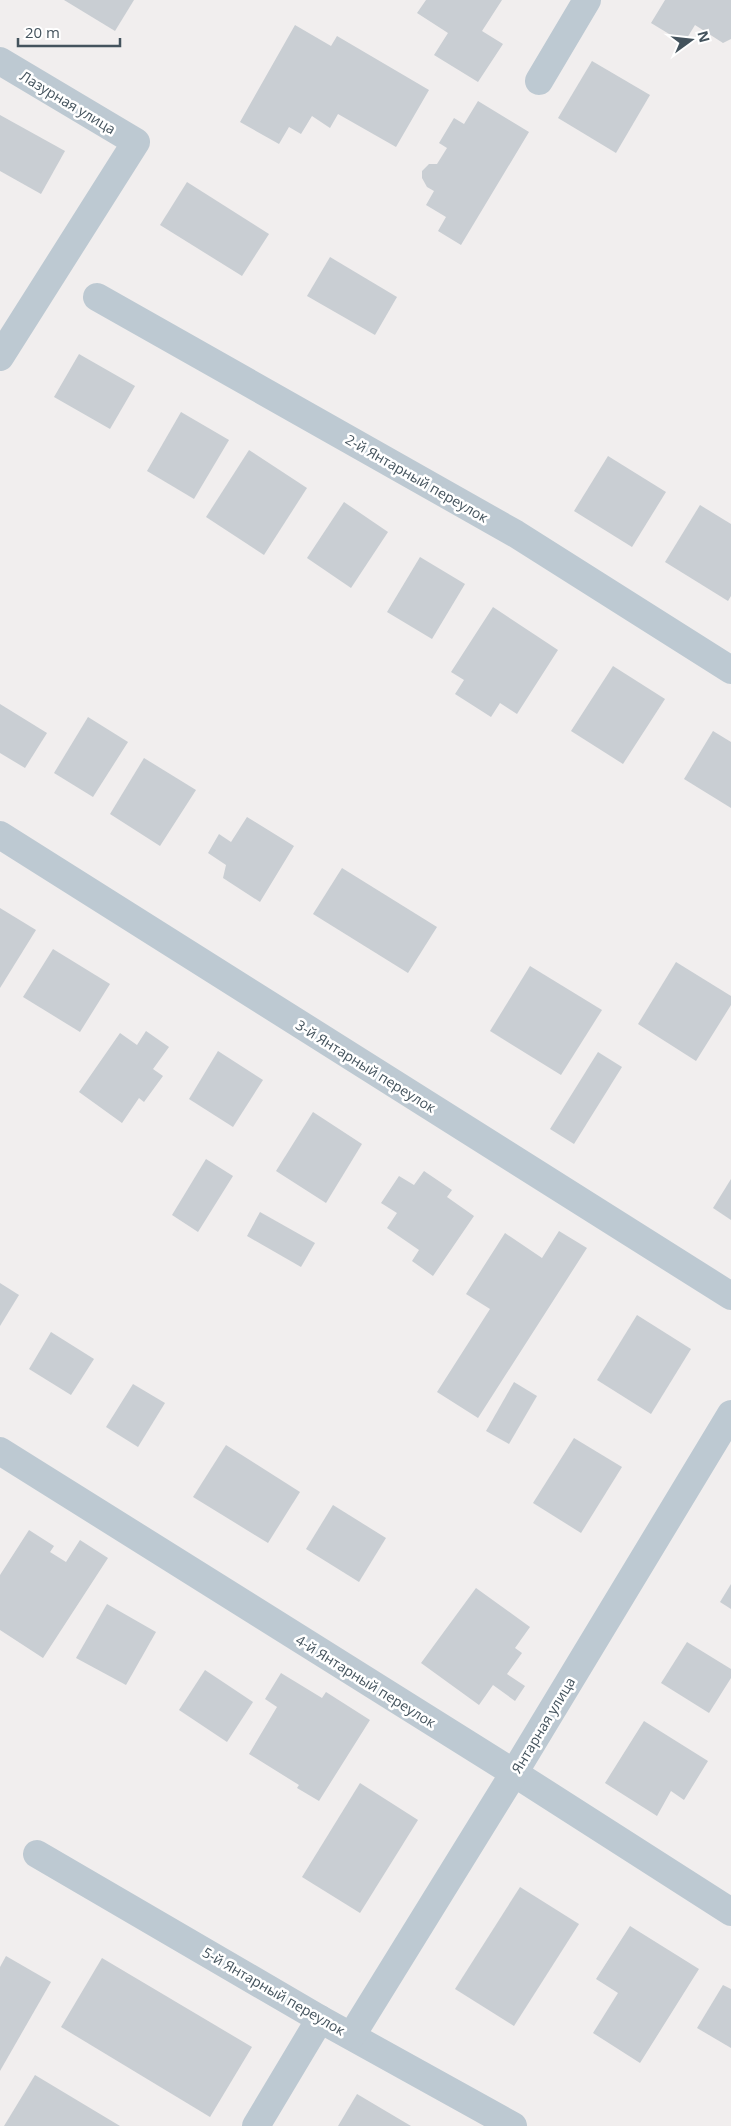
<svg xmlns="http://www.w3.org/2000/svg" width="731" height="2126" font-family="'Open Sans',sans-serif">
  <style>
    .building { fill: #c9ced3 }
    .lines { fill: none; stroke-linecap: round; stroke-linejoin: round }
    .minor { stroke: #bdc9d2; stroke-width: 28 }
    .labels { text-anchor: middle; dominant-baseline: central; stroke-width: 5; stroke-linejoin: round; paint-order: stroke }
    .street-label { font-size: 14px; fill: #44535d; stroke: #fff }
  </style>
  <rect width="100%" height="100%" fill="#f1eeee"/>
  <!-- building -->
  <g class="building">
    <path d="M 64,0 L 134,0 L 115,31 Z"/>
    <path d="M 426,0 L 502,0 L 482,31 L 503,44 L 478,82 L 434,55 L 448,33 L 417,13 Z"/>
    <path d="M 665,0 L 731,0 L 731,39 L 723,43 L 695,25 L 684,43 L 651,23 Z"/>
    <path d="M 295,25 L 331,46 L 337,36 L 429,90 L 396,147 L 338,114 L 330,128 L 312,116 L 301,134 L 289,127 L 279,144 L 240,122 Z"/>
    <path d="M 592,61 L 650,95 L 616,153 L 558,118 Z"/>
    <path d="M 478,101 L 529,132 L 461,245 L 438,231 L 446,217 L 426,205 L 434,191 L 427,187 L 422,178 L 422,171 L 429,164 L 437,164 L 447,148 L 439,143 L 454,118 L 464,124 Z"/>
    <path d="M 0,115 L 65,151 L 41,194 L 0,171 Z"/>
    <path d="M 187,182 L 269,234 L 242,276 L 160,225 Z"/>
    <path d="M 330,257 L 397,297 L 375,335 L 307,296 Z"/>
    <path d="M 79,354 L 135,386 L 110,429 L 54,397 Z"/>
    <path d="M 181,412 L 229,440 L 194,499 L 147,471 Z"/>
    <path d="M 249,450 L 307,488 L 264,555 L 206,517 Z"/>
    <path d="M 608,456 L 666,492 L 632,547 L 574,511 Z"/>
    <path d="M 344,502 L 388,532 L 351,588 L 307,558 Z"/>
    <path d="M 700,505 L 731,524 L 731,596 L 728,601 L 665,562 Z"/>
    <path d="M 420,557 L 465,584 L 432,639 L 387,612 Z"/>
    <path d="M 493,607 L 558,650 L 517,714 L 500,703 L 491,717 L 455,694 L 464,680 L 451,672 Z"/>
    <path d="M 613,666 L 665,699 L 623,764 L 571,731 Z"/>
    <path d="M 0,704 L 47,733 L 25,768 L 0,753 Z"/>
    <path d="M 88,717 L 128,742 L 93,797 L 54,773 Z"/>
    <path d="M 713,731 L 731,742 L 731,808 L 684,779 Z"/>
    <path d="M 144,758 L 196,790 L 160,846 L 110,814 Z"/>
    <path d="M 247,817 L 294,846 L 260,902 L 223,878 L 226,865 L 208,853 L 219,834 L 231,842 Z"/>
    <path d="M 342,868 L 437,927 L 408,973 L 313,914 Z"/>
    <path d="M 0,908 L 36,930 L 0,988 Z"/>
    <path d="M 53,949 L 110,984 L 80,1032 L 23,997 Z"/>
    <path d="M 676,962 L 731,996 L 731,1005 L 696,1061 L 638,1024 Z"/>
    <path d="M 530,966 L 602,1010 L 561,1075 L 490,1031 Z"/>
    <path d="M 146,1031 L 169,1047 L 153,1069 L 163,1076 L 144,1102 L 139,1098 L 122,1123 L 79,1092 L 120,1033 L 137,1045 Z"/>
    <path d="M 218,1051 L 263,1080 L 233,1127 L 189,1099 Z"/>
    <path d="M 598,1052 L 622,1067 L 574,1144 L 550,1129 Z"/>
    <path d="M 313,1112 L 362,1144 L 326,1203 L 276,1171 Z"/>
    <path d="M 206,1159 L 233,1176 L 198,1232 L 172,1215 Z"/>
    <path d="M 424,1171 L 452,1190 L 447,1197 L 474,1216 L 433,1276 L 412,1261 L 419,1250 L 387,1228 L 397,1213 L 381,1203 L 399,1176 L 414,1185 Z"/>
    <path d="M 731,1179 L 731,1220 L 713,1208 Z"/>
    <path d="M 260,1212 L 315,1243 L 301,1267 L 247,1236 Z"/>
    <path d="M 559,1231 L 587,1248 L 478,1418 L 437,1392 L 490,1309 L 466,1294 L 505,1233 L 542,1258 Z"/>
    <path d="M 0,1283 L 19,1295 L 0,1326 Z"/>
    <path d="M 637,1315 L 691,1349 L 651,1414 L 597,1380 Z"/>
    <path d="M 51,1332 L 94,1359 L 71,1395 L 29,1369 Z"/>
    <path d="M 514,1382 L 537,1396 L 509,1444 L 486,1431 Z"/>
    <path d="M 133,1384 L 165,1403 L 138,1447 L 106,1427 Z"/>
    <path d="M 574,1438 L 622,1467 L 581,1533 L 533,1503 Z"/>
    <path d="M 226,1445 L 300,1492 L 268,1543 L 193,1497 Z"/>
    <path d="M 333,1505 L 386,1538 L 359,1582 L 306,1549 Z"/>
    <path d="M 29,1530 L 54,1546 L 50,1552 L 66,1562 L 80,1540 L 108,1558 L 43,1658 L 0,1630 L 0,1575 Z"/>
    <path d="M 731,1584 L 731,1609 L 720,1602 Z"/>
    <path d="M 476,1588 L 530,1627 L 515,1648 L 522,1653 L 507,1674 L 525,1686 L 515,1701 L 493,1685 L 479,1705 L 421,1663 Z"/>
    <path d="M 107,1604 L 156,1632 L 126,1685 L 76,1658 Z"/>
    <path d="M 687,1642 L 731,1669 L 731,1678 L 709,1713 L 661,1683 Z"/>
    <path d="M 205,1670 L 253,1702 L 227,1742 L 179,1710 Z"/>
    <path d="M 281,1673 L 322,1698 L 326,1692 L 370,1720 L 319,1801 L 297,1788 L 299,1785 L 249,1754 L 277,1707 L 265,1699 Z"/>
    <path d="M 644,1721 L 708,1761 L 684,1800 L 671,1791 L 657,1816 L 605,1783 Z"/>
    <path d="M 360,1783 L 418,1820 L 360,1913 L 302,1877 Z"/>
    <path d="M 520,1887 L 579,1924 L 514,2026 L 455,1989 Z"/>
    <path d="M 630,1926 L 699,1969 L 640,2063 L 593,2033 L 618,1993 L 596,1979 Z"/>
    <path d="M 6,1956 L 51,1982 L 0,2071 L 0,1967 Z"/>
    <path d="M 102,1958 L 252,2047 L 210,2117 L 61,2027 Z"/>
    <path d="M 723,1985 L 731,1989 L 731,2048 L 697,2028 Z"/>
    <path d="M 35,2075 L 120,2126 L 4,2126 Z"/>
    <path d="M 357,2094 L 411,2126 L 338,2126 Z"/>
  </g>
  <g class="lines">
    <!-- minor -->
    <g class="minor">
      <path d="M 0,61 L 136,142 L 0,357"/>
      <path d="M 539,81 L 587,0"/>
      <path d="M 97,297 L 516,534 L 731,670"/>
      <path d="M 0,835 L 731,1296"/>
      <path d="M 0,1451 L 514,1773 L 731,1912"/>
      <path d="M 37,1854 L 320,2019 L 513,2126"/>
      <path d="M 352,2035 L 514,1773 L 731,1414"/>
      <path d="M 256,2126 L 320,2019"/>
    </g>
  </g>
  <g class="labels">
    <!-- street labels -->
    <g class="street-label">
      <text transform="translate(68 102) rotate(31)">Лазурная улица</text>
      <text transform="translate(417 478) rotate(30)">2-й Янтарный переулок</text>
      <text transform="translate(366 1066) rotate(32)">3-й Янтарный переулок</text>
      <text transform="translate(366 1681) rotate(32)">4-й Янтарный переулок</text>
      <text transform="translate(543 1725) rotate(-59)">Янтарная улица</text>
      <text transform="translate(274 1991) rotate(30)">5-й Янтарный переулок</text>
    </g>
  </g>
  <!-- north arrow -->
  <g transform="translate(691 40) rotate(75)" stroke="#ffffff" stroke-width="4" paint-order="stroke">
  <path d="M0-4L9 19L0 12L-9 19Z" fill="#44535d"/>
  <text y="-8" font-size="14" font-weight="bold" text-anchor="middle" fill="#44535d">N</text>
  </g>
  <!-- scale -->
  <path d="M18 38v8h102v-8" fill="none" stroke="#44535d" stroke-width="2.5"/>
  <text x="25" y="38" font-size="15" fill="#44535d" stroke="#ffffff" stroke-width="4" paint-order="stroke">20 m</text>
</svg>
